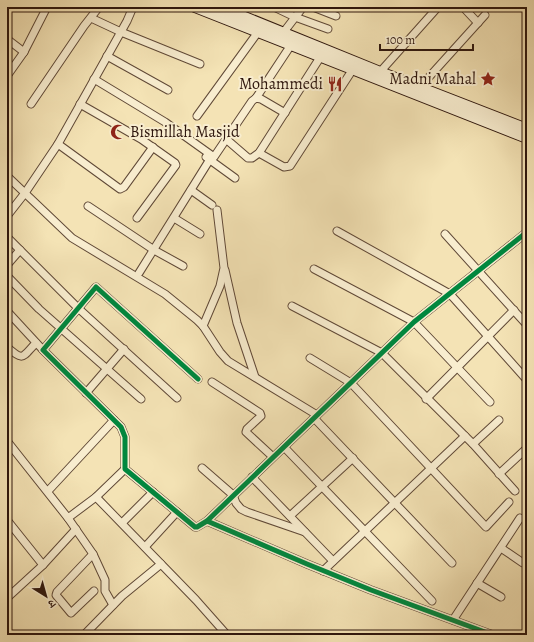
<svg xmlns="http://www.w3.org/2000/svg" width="534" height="642" font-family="Alegreya,'Noto Serif Devanagari',serif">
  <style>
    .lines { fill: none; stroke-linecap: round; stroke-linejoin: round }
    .street-casing { stroke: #604937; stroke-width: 9 }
    .secondary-casing { stroke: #2e160d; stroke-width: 12 }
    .street { stroke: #f8edcf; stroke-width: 7 }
    .secondary { stroke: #f8edcf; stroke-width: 10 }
    .cycleway-casing { stroke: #f8edcf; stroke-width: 8 }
    .cycleway { stroke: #00873e; stroke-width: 5 }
    .labels { text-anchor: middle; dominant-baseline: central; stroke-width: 4; stroke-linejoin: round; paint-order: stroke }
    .poi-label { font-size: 16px; fill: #2e160d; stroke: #f8edcf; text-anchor: end }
  </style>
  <rect width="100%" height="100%" fill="#f4e3b5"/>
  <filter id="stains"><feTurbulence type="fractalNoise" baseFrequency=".005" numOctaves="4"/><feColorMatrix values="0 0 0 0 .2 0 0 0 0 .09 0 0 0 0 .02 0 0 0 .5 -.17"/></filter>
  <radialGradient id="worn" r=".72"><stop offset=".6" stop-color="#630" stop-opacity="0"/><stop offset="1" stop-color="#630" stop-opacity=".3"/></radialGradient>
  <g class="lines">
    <!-- street casing -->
    <g class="street-casing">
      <g id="street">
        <path d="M 274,7 L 295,17 L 328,29"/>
        <path d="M 313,7 L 336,16"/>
        <path d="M 463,7 L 478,23"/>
        <path d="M 91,18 L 121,32 L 200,64"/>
        <path d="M 283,33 L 303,7"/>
        <path d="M 7,39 L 24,52"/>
        <path d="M 107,56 L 168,90"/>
        <path d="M 380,72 L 438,7"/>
        <path d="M 7,76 L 24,52 L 47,7"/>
        <path d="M 94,79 L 165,122 L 214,157 L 252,101 L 256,98 L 261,99 L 285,113"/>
        <path d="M 420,87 L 485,15"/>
        <path d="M 256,98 L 291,45"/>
        <path d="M 31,104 L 84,26 L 99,7"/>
        <path d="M 80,104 L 141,139 L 175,163 L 176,165 L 137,218"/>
        <path d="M 197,116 L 258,32"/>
        <path d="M 226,139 L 248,158 L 252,158 L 259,153 L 321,56"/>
        <path d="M 58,144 L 120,189 L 124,187 L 153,147"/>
        <path d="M 259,153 L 284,167 L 290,166 L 353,69"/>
        <path d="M 206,157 L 235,178"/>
        <path d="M 7,176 L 72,238 L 165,294 L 197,320 L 203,326 L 220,352 L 228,361 L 317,415"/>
        <path d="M 191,190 L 212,205"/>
        <path d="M 88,206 L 154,250 L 183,266"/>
        <path d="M 7,216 L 25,193 L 58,144 L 127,21 L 133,7"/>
        <path d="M 174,218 L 200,234"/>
        <path d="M 337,231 L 450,294 L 526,379"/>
        <path d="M 445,234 L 527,325"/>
        <path d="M 7,237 L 78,308 L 177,398"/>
        <path d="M 7,265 L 20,250"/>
        <path d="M 314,269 L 414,322 L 490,402"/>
        <path d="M 225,270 L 237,323 L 255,377"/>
        <path d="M 139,273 L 212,156"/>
        <path d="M 7,276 L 39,309 L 141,399"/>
        <path d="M 292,306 L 382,353 L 473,444 L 515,491"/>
        <path d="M 7,311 L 43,350"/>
        <path d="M 203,326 L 220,286 L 224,268 L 217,210"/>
        <path d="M 7,347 C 24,362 22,357 36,343"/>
        <path d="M 310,358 L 351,383 L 486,527 L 509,502"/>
        <path d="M 198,379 L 96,287 L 43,350 L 121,427 L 125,437 L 125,469 L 195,527 L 197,527 L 207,521 L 307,564 L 371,590 L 493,635"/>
        <path d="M 212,382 L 260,413 L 261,416 L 247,429 L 246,432 L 273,457"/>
        <path d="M 86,393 L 124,349"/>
        <path d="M 426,399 L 514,310"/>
        <path d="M 314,418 L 452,563"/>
        <path d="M 7,441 L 68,518 L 96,497 L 196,600 L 227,635"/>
        <path d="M 473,444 L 499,420"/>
        <path d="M 284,447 L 432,601"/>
        <path d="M 202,468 L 233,495 L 236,503 L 241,509 L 247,512 L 305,532"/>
        <path d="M 499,474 L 527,448"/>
        <path d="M 252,477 L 333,561"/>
        <path d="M 48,491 L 114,420"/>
        <path d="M 96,497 L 125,469"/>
        <path d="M 290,516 L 353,458"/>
        <path d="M 68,518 L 93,554 L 105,580 L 105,591 L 113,605"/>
        <path d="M 7,520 L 43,565"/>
        <path d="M 207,521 L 414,322 L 527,232"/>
        <path d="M 122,523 L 153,492"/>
        <path d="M 145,547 L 177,512"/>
        <path d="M 501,548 L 523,563"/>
        <path d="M 93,554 L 57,592 L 56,595 L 71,613 L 94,591"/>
        <path d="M 323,571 L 465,436"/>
        <path d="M 477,583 L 501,597"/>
        <path d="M 7,598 L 43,565 L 76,529"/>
        <path d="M 453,620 L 520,518"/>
        <path d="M 84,635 L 122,596 L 161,564"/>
      </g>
    </g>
    <!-- secondary casing -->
    <g class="secondary-casing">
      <g id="secondary">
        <path d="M 195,7 L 527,138"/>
        <path d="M 220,7 L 380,72 L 527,129"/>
      </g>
    </g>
    <!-- street -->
    <use href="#street" class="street"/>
    <!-- secondary -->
    <use href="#secondary" class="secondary"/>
    <!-- cycleway casing -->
    <g class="cycleway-casing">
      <g id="cycleway">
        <path d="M 198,379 L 96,287 L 43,350 L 121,427 L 125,437 L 125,469 L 195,527 L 197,527 L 207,521 L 307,564 L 371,590 L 493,635"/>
        <path d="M 207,521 L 414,322 L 527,232"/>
      </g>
    </g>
    <!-- cycleway -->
    <use href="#cycleway" class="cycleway"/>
  </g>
  <!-- icons -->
  <defs>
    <g id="sight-bare" transform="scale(1.2)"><path d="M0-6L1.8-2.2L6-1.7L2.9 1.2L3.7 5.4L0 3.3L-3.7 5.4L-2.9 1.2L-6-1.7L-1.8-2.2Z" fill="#8f2418" stroke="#f8edcf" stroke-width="2.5" paint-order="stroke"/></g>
    <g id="restaurant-bare" transform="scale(1.2)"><path d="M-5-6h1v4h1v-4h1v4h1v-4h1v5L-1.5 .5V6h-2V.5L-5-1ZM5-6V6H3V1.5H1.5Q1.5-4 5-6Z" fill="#8f2418" stroke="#f8edcf" stroke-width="2.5" paint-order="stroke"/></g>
    <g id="mosque-bare" transform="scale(1.2)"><path d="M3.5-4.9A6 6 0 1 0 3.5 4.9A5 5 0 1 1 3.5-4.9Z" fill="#8f2418" stroke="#f8edcf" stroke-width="2.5" paint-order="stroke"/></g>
  </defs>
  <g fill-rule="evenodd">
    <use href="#sight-bare" x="488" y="79"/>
    <use href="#restaurant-bare" x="335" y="84"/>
    <use href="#mosque-bare" x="118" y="132"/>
  </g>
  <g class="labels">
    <!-- poi labels -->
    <g class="poi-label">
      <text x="476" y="79">Madni Mahal</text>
      <text x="323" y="84">Mohammedi</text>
      <text x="130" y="132" text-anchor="start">Bismillah Masjid</text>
    </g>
  </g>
  <!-- margin -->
  <rect width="534" height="642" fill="none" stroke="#f4e3b5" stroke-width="24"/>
  <rect x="8" y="8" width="518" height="626" fill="none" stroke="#2e160d" stroke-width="2"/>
  <rect x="12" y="12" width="510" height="618" fill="none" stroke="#2e160d"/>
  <!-- north arrow -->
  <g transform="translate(46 596) rotate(143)" stroke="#f8edcf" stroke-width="3" paint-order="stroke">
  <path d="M0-3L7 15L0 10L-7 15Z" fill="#2e160d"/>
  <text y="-6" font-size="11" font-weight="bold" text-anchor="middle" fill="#2e160d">उ</text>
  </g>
  <!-- scale -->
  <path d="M380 44v6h93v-6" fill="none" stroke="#2e160d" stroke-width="2"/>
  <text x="386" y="44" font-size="12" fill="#2e160d" stroke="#f8edcf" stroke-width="3" paint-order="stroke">100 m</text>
  <rect width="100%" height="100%" filter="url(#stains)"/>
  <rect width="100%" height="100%" fill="url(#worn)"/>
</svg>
